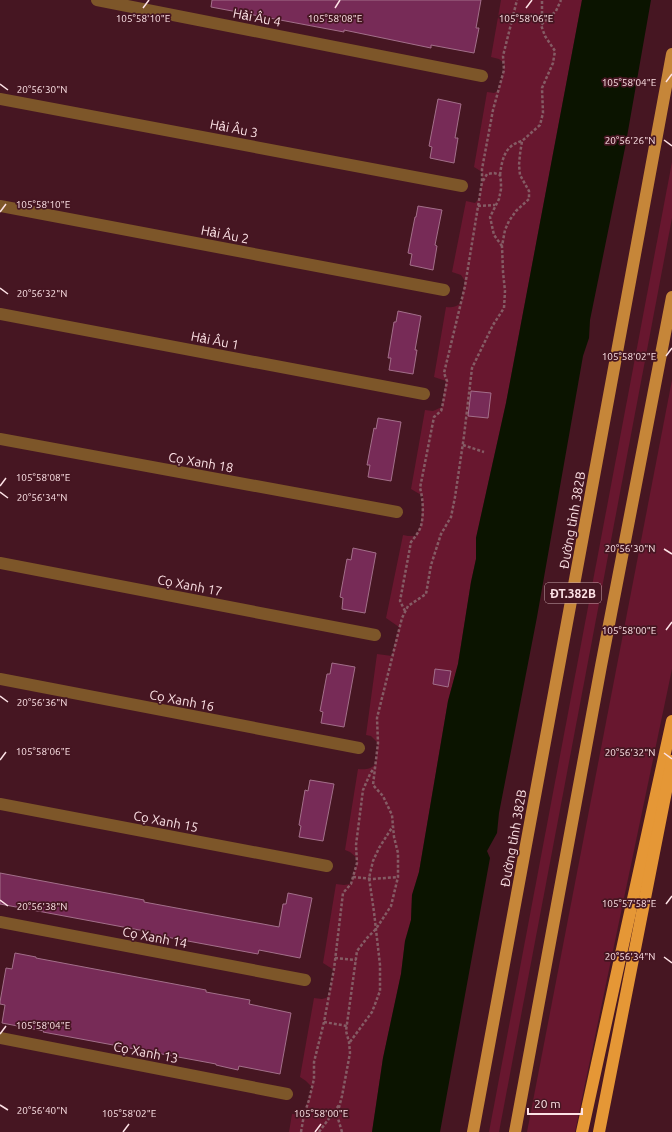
<svg xmlns="http://www.w3.org/2000/svg" width="672" height="1132" font-family="Ubuntu,sans-serif">
  <style>
    .green { fill: #68172f }
    .water { fill: #0b1400 }
    .building { fill: #772b57; stroke: #a36f8a }
    .lines { fill: none; stroke-linecap: round; stroke-linejoin: round }
    .path { stroke: #855c65; stroke-width: 2.5; stroke-dasharray: 3 2; stroke-linecap: butt }
    .street { stroke: #7d5629; stroke-width: 12 }
    .primary { stroke: #c68639; stroke-width: 12 }
    .highway { stroke: #e59736; stroke-width: 12 }
    .ticks { fill: none; stroke: #fde2e6; stroke-width: 1.5 }
    .labels { text-anchor: middle; dominant-baseline: central; stroke-width: 3.5; stroke-linejoin: round; paint-order: stroke }
    .shield { fill: #461622; stroke: #c6a5ab; stroke-width: 1 }
    .shield-label { font-size: 12px; font-weight: bold; fill: #fde2e6 }
    .street-label { font-size: 13px; fill: #fde2e6; stroke: #461622 }
    .ticks-label { font-size: 10px; text-anchor: middle; fill: #fde2e6; stroke: #461622; stroke-width: 3.5; stroke-linejoin: round; paint-order: stroke }
  </style>
  <rect width="100%" height="100%" fill="#461622"/>
  <!-- green -->
  <g class="green">
    <path d="M 501,0 L 582,0 L 506,403 L 476,538 L 476,559 L 471,582 L 458,664 L 448,701 L 419,872 L 412,895 L 411,920 L 405,941 L 401,974 L 383,1058 L 372,1132 L 289,1132 L 292,1114 L 304,1115 L 312,1087 L 306,1081 L 300,1077 L 314,998 L 322,999 L 326,998 L 329,995 L 334,970 L 323,963 L 336,884 L 344,885 L 351,884 L 357,863 L 357,858 L 350,852 L 345,850 L 358,769 C 366,770 370,769 376,764 L 378,743 L 371,736 L 366,735 L 377,654 L 392,656 L 399,627 L 386,618 L 403,535 L 408,536 L 416,536 L 421,525 L 423,496 L 411,489 L 425,410 L 433,411 L 442,407 L 446,381 L 434,377 L 446,307 C 452,308 456,307 461,303 L 465,281 L 461,275 L 452,272 L 466,201 L 475,203 L 479,199 L 482,182 L 482,172 L 474,167 L 487,92 L 494,93 L 498,91 L 504,70 L 504,63 L 499,59 L 491,57 Z"/>
    <path d="M 672,162 L 672,218 L 499,1132 L 489,1132 Z"/>
    <path d="M 672,380 L 672,669 L 575,1132 L 527,1132 Z"/>
  </g>
  <!-- water -->
  <path class="water" d="M 582,0 L 651,0 L 625,148 L 590,320 L 589,338 L 583,356 L 537,617 L 499,813 L 497,833 L 487,851 L 490,858 L 440,1132 L 372,1132 L 383,1058 L 401,974 L 405,941 L 411,920 L 412,895 L 419,872 L 448,701 L 458,664 L 471,582 L 476,559 L 476,538 L 506,403 Z"/>
  <!-- building -->
  <g class="building">
    <path d="M 212,0 L 481,0 L 476,28 L 479,28 L 474,53 L 431,45 L 431,48 L 344,30 L 344,32 L 211,7 Z"/>
    <path d="M 438,99 L 461,104 L 455,138 L 458,138 L 454,163 L 430,158 L 432,147 L 429,146 Z"/>
    <path d="M 418,206 L 442,210 L 435,245 L 437,246 L 433,270 L 410,265 L 412,254 L 408,253 L 415,217 L 416,217 Z"/>
    <path d="M 398,311 L 421,316 L 415,350 L 417,350 L 413,374 L 389,370 L 391,358 L 388,358 L 394,322 L 396,322 Z"/>
    <path d="M 471,391 L 491,393 L 488,418 L 468,416 Z"/>
    <path d="M 378,418 L 401,422 L 391,481 L 368,477 L 370,465 L 367,465 L 374,428 L 376,429 Z"/>
    <path d="M 353,548 L 376,553 L 365,613 L 342,609 L 343,598 L 340,597 L 347,559 L 351,560 Z"/>
    <path d="M 332,663 L 355,667 L 344,727 L 321,723 L 323,712 L 320,711 L 327,674 L 330,674 Z"/>
    <path d="M 435,669 L 451,671 L 448,687 L 433,684 Z"/>
    <path d="M 310,780 L 334,784 L 323,841 L 299,837 L 301,826 L 299,825 L 305,790 L 308,791 Z"/>
    <path d="M 0,873 L 144,900 L 144,902 L 279,927 L 283,904 L 286,904 L 288,893 L 312,898 L 300,958 L 259,950 L 258,954 L 150,934 L 150,932 L 0,904 Z"/>
    <path d="M 15,953 L 36,957 L 36,958 L 206,990 L 206,992 L 250,1000 L 249,1004 L 291,1013 L 280,1074 L 239,1066 L 238,1070 L 216,1065 L 216,1064 L 43,1032 L 44,1031 L 2,1023 L 5,1005 L 0,1004 L 0,1002 L 6,968 L 12,969 Z"/>
  </g>
  <g class="lines">
    <!-- path -->
    <g class="path">
      <path d="M 542,24 L 542,0"/>
      <path d="M 500,175 C 502,159 505,145 522,141"/>
      <path d="M 483,181 L 487,174 L 494,173 L 500,175 L 501,182 L 501,189 L 499,199 L 490,217 L 494,235 L 502,246"/>
      <path d="M 478,206 L 495,205"/>
      <path d="M 463,445 L 484,452"/>
      <path d="M 405,611 L 400,601 L 411,542 C 415,537 419,532 421,526 C 424,515 423,498 420,488 L 434,417 L 441,411 L 442,408 L 447,381 L 444,373 L 465,286 L 482,182 L 482,169 L 493,110 L 504,70 L 503,56 L 517,0"/>
      <path d="M 353,877 L 372,879 L 398,877"/>
      <path d="M 335,958 L 356,960"/>
      <path d="M 324,1022 L 347,1026"/>
      <path d="M 350,1042 L 372,1012 L 380,991 L 380,965 L 374,912 L 369,878 L 373,861 L 379,848 L 393,826"/>
      <path d="M 301,1132 L 304,1115 L 309,1100 L 314,1079 L 314,1062 L 324,1022 L 334,969 L 343,893 L 351,884 L 357,863 L 356,845 L 363,790 L 370,774 L 374,768"/>
      <path d="M 319,1132 L 339,1105"/>
      <path d="M 342,1132 L 337,1115 L 342,1096 L 350,1053 L 349,1042 L 346,1031 L 357,951 L 367,938 L 376,929 L 391,906 L 398,877 L 398,853 L 394,837 L 392,815 L 383,796 L 373,785 L 378,743 L 377,718 L 402,618 L 408,606 L 426,594 L 431,565 L 441,534 L 451,517 L 455,497 L 464,436 L 472,368 L 493,325 L 504,308 L 505,291 L 503,272 L 502,246 L 505,230 L 509,221 L 516,211 L 529,199 L 529,191 L 520,175 L 519,165 L 520,154 L 522,141 L 540,125 L 543,113 L 542,88 L 553,63 L 555,51 L 545,36 L 541,25 L 556,11 L 561,0"/>
    </g>
    <!-- street -->
    <g class="street">
      <path d="M 97,0 L 482,76"/>
      <path d="M 0,99 L 462,186"/>
      <path d="M 0,206 L 444,290"/>
      <path d="M 0,314 L 424,394"/>
      <path d="M 0,439 L 397,512"/>
      <path d="M 0,563 L 375,635"/>
      <path d="M 0,679 L 359,748"/>
      <path d="M 0,804 L 327,866"/>
      <path d="M 0,922 L 305,980"/>
      <path d="M 0,1038 L 287,1094"/>
    </g>
    <!-- primary -->
    <g class="primary">
      <path d="M 473,1132 L 672,54"/>
      <path d="M 515,1132 L 601,666 L 672,297"/>
    </g>
    <!-- highway -->
    <g class="highway">
      <path d="M 582,1132 L 672,721"/>
      <path d="M 599,1132 L 672,761"/>
    </g>
  </g>
  <!-- ticks -->
  <path class="ticks" d="M 143,8 L 149,0M 335,8 L 340,0M 526,8 L 532,0M 666,82 L 672,74M 0,84 L 8,90M 664,140 L 672,146M 0,212 L 6,204M 0,288 L 8,294M 666,356 L 672,348M 0,486 L 6,478M 0,492 L 8,498M 664,549 L 672,554M 666,630 L 672,622M 0,696 L 8,702M 664,753 L 672,759M 0,760 L 6,752M 0,900 L 8,906M 666,904 L 672,896M 664,957 L 672,963M 0,1034 L 6,1026M 0,1105 L 8,1110M 123,1132 L 129,1124M 315,1132 L 321,1124"/>
  <g class="labels">
    <!-- shield labels -->
    <rect class="shield" x="545" y="583" width="56" height="20" rx="3"/>
    <g class="shield-label">
      <text x="573" y="593">ĐT.382B</text>
    </g>
    <!-- street labels -->
    <g class="street-label">
      <text transform="translate(257 17) rotate(11)">Hải Âu 4</text>
      <text transform="translate(234 128) rotate(11)">Hải Âu 3</text>
      <text transform="translate(225 234) rotate(11)">Hải Âu 2</text>
      <text transform="translate(215 340) rotate(11)">Hải Âu 1</text>
      <text transform="translate(201 462) rotate(10)">Cọ Xanh 18</text>
      <text transform="translate(572 520) rotate(-80)">Đường tỉnh 382B</text>
      <text transform="translate(190 585) rotate(11)">Cọ Xanh 17</text>
      <text transform="translate(182 700) rotate(11)">Cọ Xanh 16</text>
      <text transform="translate(166 821) rotate(11)">Cọ Xanh 15</text>
      <text transform="translate(513 838) rotate(-80)">Đường tỉnh 382B</text>
      <text transform="translate(155 937) rotate(11)">Cọ Xanh 14</text>
      <text transform="translate(146 1052) rotate(11)">Cọ Xanh 13</text>
    </g>
  </g>
  <g class="ticks-label">
    <text x="143" y="22">105°58'10"E</text>
    <text x="335" y="22">105°58'08"E</text>
    <text x="526" y="22">105°58'06"E</text>
    <text x="629" y="86">105°58'04"E</text>
    <text x="42" y="93">20°56'30"N</text>
    <text x="630" y="144">20°56'26"N</text>
    <text x="43" y="208">105°58'10"E</text>
    <text x="42" y="297">20°56'32"N</text>
    <text x="629" y="360">105°58'02"E</text>
    <text x="43" y="481">105°58'08"E</text>
    <text x="42" y="501">20°56'34"N</text>
    <text x="630" y="552">20°56'30"N</text>
    <text x="629" y="634">105°58'00"E</text>
    <text x="42" y="706">20°56'36"N</text>
    <text x="43" y="755">105°58'06"E</text>
    <text x="630" y="756">20°56'32"N</text>
    <text x="629" y="907">105°57'58"E</text>
    <text x="42" y="910">20°56'38"N</text>
    <text x="630" y="960">20°56'34"N</text>
    <text x="43" y="1029">105°58'04"E</text>
    <text x="42" y="1114">20°56'40"N</text>
    <text x="129" y="1117">105°58'02"E</text>
    <text x="321" y="1117">105°58'00"E</text>
  </g>
  <!-- scale -->
  <path d="M528 1108v6h54v-6" fill="none" stroke="#fde2e6" stroke-width="2"/>
  <text x="534" y="1108" font-size="12" fill="#fde2e6" stroke="#461622" stroke-width="3" paint-order="stroke">20 m</text>
</svg>
